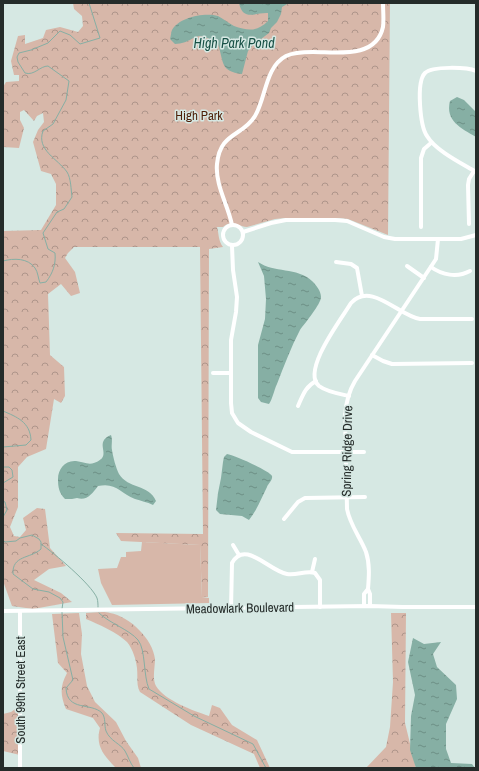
<svg xmlns="http://www.w3.org/2000/svg" width="479" height="771" font-family="'Archivo Narrow',sans-serif">
  <style>
    .green { fill: #d7b7a9 }
    .forest { fill: url(#forest-crowns) }
    .water { fill: url(#water-ripples) }
    .lines { fill: none; stroke-linecap: round; stroke-linejoin: round }
    .stream { stroke: #86afa4; stroke-width: 1 }
    .minor { stroke: #fff; stroke-width: 4 }
    .labels { text-anchor: middle; dominant-baseline: central; stroke-width: 3; stroke-linejoin: round; paint-order: stroke }
    .park-label { font-size: 13px; fill: #4d1f07; stroke: #d6e8e3 }
    .street-label { font-size: 13px; fill: #252c2a; stroke: #d6e8e3 }
    .water-label { font-size: 14px; font-style: italic; fill: #175045; stroke: #d6e8e3 }
  </style>
  <defs>
    <pattern id="forest-crowns" width="20" height="18" patternUnits="userSpaceOnUse"><rect width="20" height="18" fill="#d7b7a9"/><path d="M2 6a3 3 0 1 1 6 0M12 15a3 3 0 1 1 6 0" fill="none" stroke="#ae958a"/></pattern>
    <pattern id="water-ripples" width="26" height="14" patternUnits="userSpaceOnUse"><rect width="26" height="14" fill="#86afa4"/><path d="M2 4q2-2 4 0t4 0M15 11q2-2 4 0t4 0" fill="none" stroke="#6d8f86"/></pattern>
  </defs>
  <rect width="100%" height="100%" fill="#d6e8e3"/>
  <!-- green -->
  <path class="green" d="M 142,542 L 200,545 L 202,597 L 209,598 L 209,603 L 112,605 L 101,583 L 98,569 L 117,568 L 121,557 L 126,557 L 126,552 L 141,551 Z"/>
  <!-- forest -->
  <g class="forest">
    <path d="M 73,3 L 390,3 L 388,235 L 348,219 L 339,218 L 285,218 L 275,219 L 247,227 C 237,226 232,219 223,227 L 217,227 C 219,234 218,240 223,247 L 209,249 L 208,597 L 202,597 L 200,545 L 121,541 L 116,533 L 203,534 L 200,247 L 74,247 L 68,253 L 65,258 L 75,272 L 80,293 L 71,296 L 61,284 L 48,294 L 50,355 L 64,367 L 65,396 L 61,403 L 54,399 L 46,449 L 27,457 L 18,467 L 18,507 L 10,527 L 14,536 L 20,537 L 26,530 L 23,518 L 37,508 L 45,509 L 50,548 L 66,566 L 49,569 L 34,580 L 61,593 L 72,602 L 33,609 L 12,606 L 3,581 L 3,231 L 41,230 L 56,205 L 56,184 L 51,174 L 41,171 L 33,142 L 38,130 L 44,122 L 43,113 L 37,116 L 34,121 L 24,110 L 20,112 L 20,120 L 24,128 L 19,148 L 3,147 L 3,87 L 6,82 L 19,81 L 19,75 L 14,75 L 11,61 L 18,36 L 25,35 L 25,44 L 43,38 L 46,30 L 60,27 L 78,32 L 83,26 L 82,16 L 74,9 Z"/>
    <path d="M 79,613 L 82,634 L 81,654 L 87,686 L 95,702 L 116,722 L 126,741 L 138,758 L 141,768 L 116,768 C 104,756 95,746 100,728 L 93,718 L 66,709 C 60,695 60,686 67,673 L 58,663 L 52,614 Z"/>
    <path d="M 86,613 C 93,613 103,611 110,613 C 129,616 153,639 155,659 C 155,668 152,678 156,686 C 164,700 194,711 209,716 L 212,705 L 220,708 L 232,725 L 257,740 L 270,768 L 260,768 L 254,754 L 191,725 L 140,692 C 136,685 138,677 137,668 C 136,660 133,649 127,642 C 118,633 98,624 86,619 Z"/>
    <path d="M 391,613 L 406,613 L 405,723 L 416,768 L 366,768 L 386,747 L 390,727 L 393,682 Z"/>
    <path d="M 18,707 L 20,755 L 3,751 L 3,714 L 11,712 Z"/>
  </g>
  <!-- water -->
  <g class="water">
    <path d="M 239,3 L 289,3 L 282,7 L 281,14 L 277,22 L 271,28 L 269,33 L 253,45 L 248,51 L 242,74 C 220,71 224,63 218,44 C 192,27 197,43 175,44 L 170,39 C 171,36 171,32 172,30 C 179,17 205,12 218,16 C 224,19 228,23 234,26 C 248,31 257,32 268,21 L 268,13 C 256,12 243,22 239,3 Z"/>
    <path d="M 457,97 L 464,100 L 476,112 L 476,137 C 461,128 445,121 450,101 Z"/>
    <path d="M 258,262 C 274,273 297,267 312,281 C 316,285 321,291 321,297 C 321,304 305,323 300,330 C 291,347 284,366 277,384 C 274,390 273,398 269,404 L 261,402 L 258,398 L 258,345 L 265,319 L 266,299 L 264,276 Z"/>
    <path d="M 111,435 C 113,440 111,445 112,450 C 113,457 116,468 119,474 C 128,489 149,484 156,501 L 153,505 C 147,502 141,501 135,499 C 120,493 116,482 98,486 C 92,494 87,501 77,498 L 72,499 L 65,499 C 59,493 58,487 58,479 C 58,469 65,460 76,461 C 85,462 90,467 100,460 C 110,453 94,442 111,435 Z"/>
    <path d="M 227,454 C 234,455 270,471 272,476 C 273,480 268,484 267,487 C 261,499 257,510 249,520 L 242,516 L 220,514 L 216,510 L 218,493 L 221,478 L 223,462 L 224,457 Z"/>
    <path d="M 413,638 L 424,644 L 441,642 L 433,654 L 437,667 L 456,685 L 457,699 L 446,724 L 446,749 L 451,763 L 472,764 L 475,768 L 416,768 L 410,750 L 411,716 L 415,695 L 408,662 Z"/>
  </g>
  <g class="lines">
    <!-- stream -->
    <g class="stream">
      <path d="M 3,261 C 14,258 28,258 35,268 C 38,272 38,278 40,283 L 46,282 C 53,273 56,264 55,253 L 48,249 L 43,233 L 57,212 L 64,209 L 72,197 C 71,190 71,178 67,172 C 58,159 36,150 43,131 L 53,124 L 66,100 L 69,81 L 48,66 C 40,66 34,76 25,73 L 18,62 L 17,57 L 19,53 L 31,50 L 48,43 L 60,31 L 70,35 L 80,44 L 100,38 L 89,3"/>
      <path d="M 3,411 C 17,417 30,422 31,440 L 26,445 L 3,447"/>
      <path d="M 3,467 L 9,467 L 12,470 L 13,477 L 3,483"/>
      <path d="M 3,501 L 5,502 L 7,510 L 3,517"/>
      <path d="M 3,540 L 5,542 L 16,541 L 20,538 L 32,535 L 39,539 L 41,542 L 41,549 C 30,559 12,555 13,574 L 33,589 L 49,592 L 60,598 L 63,602 L 62,609"/>
      <path d="M 41,544 C 54,553 91,584 97,598 C 98,601 98,605 98,607"/>
      <path d="M 62,612 L 63,637 L 73,680 L 66,688 C 67,712 91,702 102,713 C 106,718 104,725 106,731 C 110,741 121,744 125,751 C 128,756 130,763 134,768"/>
      <path d="M 99,613 C 109,623 130,630 138,640 C 146,650 143,675 149,689 L 194,716 L 253,744 L 266,768"/>
    </g>
    <!-- minor -->
    <g class="minor">
      <path d="M 476,71 C 467,67 432,66 425,73 C 416,82 420,126 427,136 C 436,151 461,163 476,172"/>
      <path d="M 469,224 L 468,185 L 469,179 L 474,171"/>
      <circle cx="233" cy="235" r="10"/>
      <path d="M 232,225 C 228,205 215,185 217,164 C 220,132 242,137 255,116 C 266,98 265,67 286,56 C 294,52 304,52 313,52 C 337,52 376,59 383,27 C 384,19 383,11 383,3"/>
      <path d="M 421,227 L 421,158 L 424,149 L 431,143"/>
      <path d="M 243,232 L 271,223 L 286,220 L 335,220 L 347,221 L 384,237 L 395,239 L 461,239 L 476,235"/>
      <path d="M 232,246 L 233,270 L 237,297 L 236,312 L 231,340 L 231,403 L 232,413 L 238,423 L 251,432 L 292,452 L 364,452"/>
      <path d="M 336,262 L 351,264 L 357,268 L 362,296"/>
      <path d="M 407,266 L 424,278"/>
      <path d="M 431,267 C 442,275 457,278 470,271"/>
      <path d="M 372,355 L 383,361 L 392,364 L 472,363"/>
      <path d="M 213,373 L 231,373"/>
      <path d="M 349,396 C 340,394 327,392 319,386 C 301,371 342,318 351,303 C 371,281 399,316 420,319 L 472,319"/>
      <path d="M 298,406 C 303,395 305,387 316,381"/>
      <path d="M 284,519 L 298,502 L 305,498 L 365,497"/>
      <path d="M 233,545 L 239,555"/>
      <path d="M 312,572 L 315,559"/>
      <path d="M 368,589 C 369,577 370,564 366,552 C 360,537 350,525 347,509 L 345,415 C 346,403 349,391 355,381 L 436,259 L 438,239"/>
      <path d="M 364,606 L 364,594 L 368,589 L 370,594 L 370,606"/>
      <path d="M 231,609 L 232,563 C 245,539 269,571 287,574 C 296,576 306,570 315,573 L 320,580 L 320,607"/>
      <path d="M 3,611 L 370,606 L 403,607 L 476,607"/>
      <path d="M 20,768 L 20,611"/>
    </g>
  </g>
  <g class="labels">
    <!-- park labels -->
    <g class="park-label">
      <text x="199" y="115">High Park</text>
    </g>
    <!-- street labels -->
    <g class="street-label">
      <text transform="translate(347 451) rotate(-89)">Spring Ridge Drive</text>
      <text transform="translate(240 608) rotate(-1)">Meadowlark Boulevard</text>
      <text transform="translate(20 690) rotate(-90)">South 99th Street East</text>
    </g>
    <!-- water labels -->
    <g class="water-label">
      <text x="234" y="43">High Park Pond</text>
    </g>
  </g>
  <!-- border -->
  <rect width="479" height="771" fill="none" stroke="#252c2a" stroke-width="8"/>
</svg>
